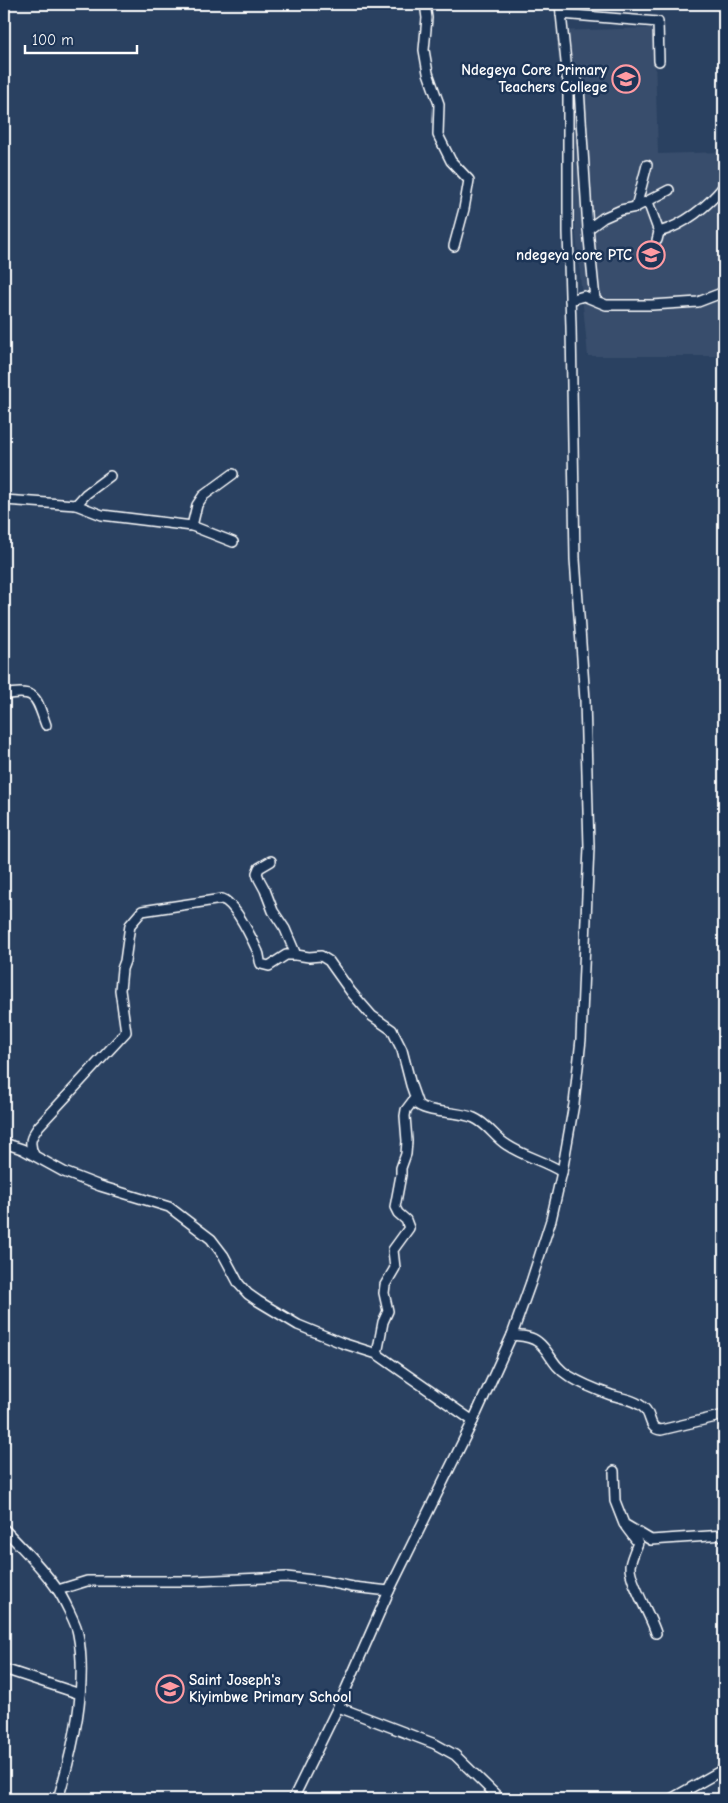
<svg xmlns="http://www.w3.org/2000/svg" width="728" height="1803" font-family="'Comic Neue',sans-serif">
  <style>
    .built { fill: #394e6c }
    .lines { fill: none; stroke-linecap: round; stroke-linejoin: round }
    .minor-casing { stroke: #fff; stroke-width: 12 }
    .minor { stroke: #1d3557; stroke-width: 9 }
    .labels { text-anchor: middle; dominant-baseline: central; stroke-width: 5; stroke-linejoin: round; paint-order: stroke }
    .poi-label { font-size: 15px; font-weight: bold; fill: #fff; stroke: #1d3557; text-anchor: end }
  </style>
  <rect width="100%" height="100%" fill="#2a4161"/>
  <filter id="ink" filterUnits="userSpaceOnUse"><feTurbulence type="fractalNoise" baseFrequency=".02" numOctaves="2"/><feDisplacementMap in="SourceGraphic" scale="10" xChannelSelector="R" yChannelSelector="G"/><feConvolveMatrix kernelMatrix="1 2 1 2 8 2 1 2 1" color-interpolation-filters="sRGB"/></filter>
  <g filter="url(#ink)">
    <!-- built -->
    <path class="built" d="M 654,28 L 658,154 L 724,152 L 724,356 L 588,356 L 556,31 Z"/>
    <g class="lines">
      <!-- minor casing -->
      <g class="minor-casing">
        <g id="minor">
          <path d="M 425,4 L 427,18 L 424,50 L 428,73 L 439,104 L 438,135 L 451,161 L 469,180 L 464,209 L 454,246"/>
          <path d="M 561,14 L 658,22 L 659,61"/>
          <path d="M 567,77 L 577,80 L 579,88 L 588,229 L 595,299"/>
          <path d="M 648,202 L 659,232 L 657,240"/>
          <path d="M 636,207 L 647,165"/>
          <path d="M 588,229 L 603,218 L 621,210 L 636,207 L 669,190"/>
          <path d="M 659,232 C 684,225 708,206 724,186"/>
          <path d="M 570,300 L 584,296 L 606,305 L 652,305 L 698,302 L 724,292"/>
          <path d="M 4,500 L 76,505 L 86,494 L 110,476"/>
          <path d="M 76,505 L 102,515 L 192,526 L 233,542"/>
          <path d="M 192,526 L 197,505 L 203,496 L 233,474"/>
          <path d="M 4,695 C 37,688 36,698 46,725"/>
          <path d="M 271,861 L 259,868 L 257,873 L 259,879 L 265,890 L 273,911 L 285,929 L 296,955 L 309,957 L 321,956 L 329,961 L 351,992 L 372,1016 L 392,1030 L 402,1050 L 411,1085 L 418,1105 C 432,1114 458,1111 474,1118 C 488,1124 495,1138 507,1145 C 525,1157 545,1161 562,1172"/>
          <path d="M 4,1143 L 22,1149 L 64,1172 L 100,1186 L 169,1207 L 211,1239 L 224,1256 L 239,1284 L 248,1294 L 258,1301 L 298,1325 L 342,1343 L 377,1354 L 473,1421"/>
          <path d="M 34,1155 C 28,1142 31,1137 39,1126 L 126,1032 L 120,990 L 122,969 L 125,961 L 130,925 L 142,911 L 222,899 C 235,903 252,939 258,952 C 260,956 259,960 261,964 L 269,966 L 286,955 L 296,955"/>
          <path d="M 512,1335 C 520,1336 531,1336 538,1342 C 550,1351 552,1366 569,1376 C 582,1384 597,1390 611,1395 C 621,1398 636,1400 644,1408 C 652,1415 648,1429 661,1430 L 724,1415"/>
          <path d="M 377,1354 L 383,1322 L 388,1311 L 384,1293 L 385,1285 L 395,1268 L 393,1250 L 409,1228 L 406,1220 L 398,1213 L 395,1207 L 401,1175 L 401,1168 L 406,1154 L 407,1141 L 405,1116 L 406,1110 L 415,1098"/>
          <path d="M 614,1471 L 615,1501 L 624,1524 L 651,1540 L 724,1535"/>
          <path d="M 626,1527 L 638,1543 C 635,1550 631,1559 630,1566 C 629,1581 651,1616 656,1633"/>
          <path d="M 4,1529 C 22,1548 42,1567 57,1589 C 62,1596 77,1625 78,1634 C 88,1686 73,1749 58,1799"/>
          <path d="M 58,1590 L 87,1581 L 193,1581 L 286,1577 L 323,1581 L 353,1587 L 389,1591"/>
          <path d="M 4,1669 L 80,1694"/>
          <path d="M 338,1707 L 435,1744 L 455,1755 L 500,1799"/>
          <path d="M 293,1799 L 338,1707 L 389,1591 L 473,1421 L 512,1335 L 531,1282 L 551,1220 L 562,1172 L 574,1104 L 581,1039 L 589,847 L 585,700 L 575,559 L 571,327 L 568,232 L 568,81 L 560,4"/>
          <path d="M 671,1799 L 724,1769"/>
        </g>
      </g>
      <!-- minor -->
      <use href="#minor" class="minor"/>
    </g>
  </g>
  <!-- icons -->
  <defs>
    <g id="school-ring" transform="scale(1.4375)"><circle r="9.5" fill="#1d3557" stroke="#ff9aa2" stroke-width="1.5"/><path d="M0-5L7-2L0 1L-7-2ZM-4 1L0 2.5L4 1V4Q0 6-4 4Z" fill="#ff9aa2"/></g>
  </defs>
  <g fill-rule="evenodd">
    <use href="#school-ring" x="626" y="79"/>
    <use href="#school-ring" x="651" y="255"/>
    <use href="#school-ring" x="170" y="1689"/>
  </g>
  <g class="labels">
    <!-- poi labels -->
    <g class="poi-label">
      <text x="607" y="70">Ndegeya Core Primary<tspan x="607" dy="17">Teachers College</tspan></text>
      <text x="632" y="255">ndegeya core PTC</text>
      <text x="189" y="1680" text-anchor="start">Saint Joseph's<tspan x="189" dy="17">Kiyimbwe Primary School</tspan></text>
    </g>
  </g>
  <!-- margin -->
  <rect width="728" height="1803" fill="none" stroke="#1d3557" stroke-width="20"/>
  <rect x="10" y="10" width="708" height="1783" fill="none" stroke="#fff" stroke-width="2" filter="url(#ink)"/>
  <!-- scale -->
  <path d="M25 45v8h112v-8" fill="none" stroke="#ffffff" stroke-width="2.5"/>
  <text x="32" y="45" font-size="15" fill="#ffffff" stroke="#1d3557" stroke-width="4" paint-order="stroke">100 m</text>
</svg>
